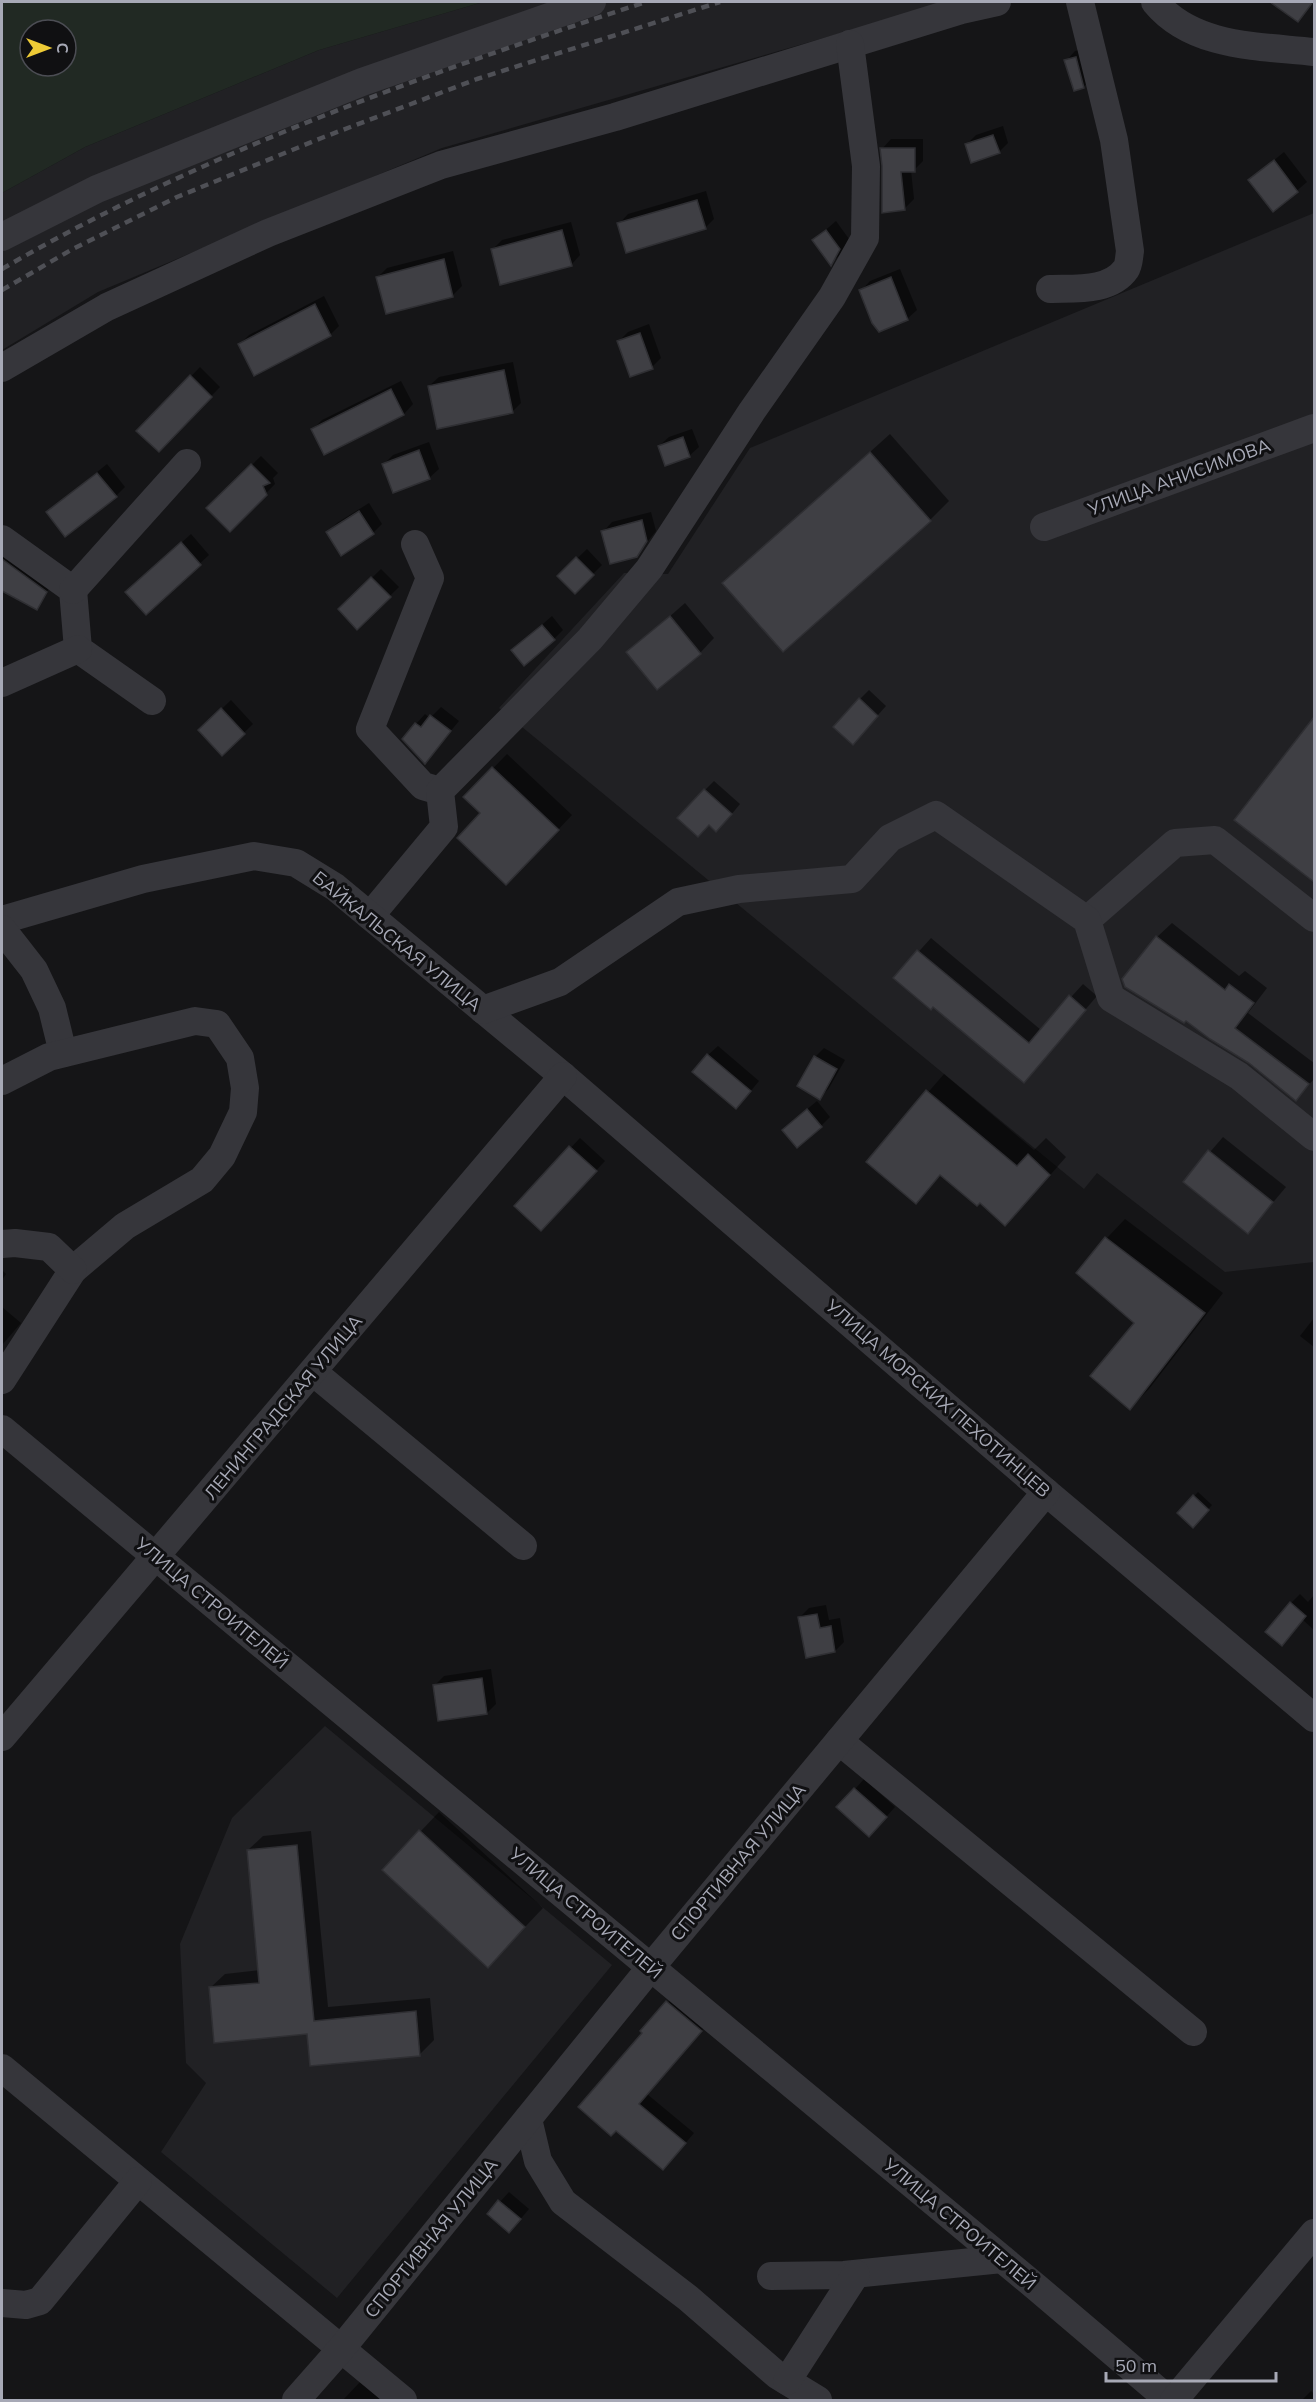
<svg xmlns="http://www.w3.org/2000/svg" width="1316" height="2402" font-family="Mulish,sans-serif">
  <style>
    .built { fill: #212124 }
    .green { fill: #212923; fill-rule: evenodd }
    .shadow { fill: #0007 }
    .building { fill: #3f3f44; stroke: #2f2f33; stroke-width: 1.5 }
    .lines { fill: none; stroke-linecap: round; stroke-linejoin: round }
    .minor { stroke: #36363b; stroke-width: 28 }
    .rail { stroke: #4f5056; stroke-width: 4.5; stroke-dasharray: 8 6; stroke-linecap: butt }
    .labels { text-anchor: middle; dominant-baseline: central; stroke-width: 6; stroke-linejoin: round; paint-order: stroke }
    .street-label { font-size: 18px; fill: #a7a9b6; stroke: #101012 }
  </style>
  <rect width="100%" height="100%" fill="#151517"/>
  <!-- built -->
  <g class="built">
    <path d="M 483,2 L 949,2 L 442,148 L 98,292 L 2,350 L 2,193 L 85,147 L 319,50 Z"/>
    <path d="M 1314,213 L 1314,1262 L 1225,1272 L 1097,1173 L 1084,1189 L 499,708 L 624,573 L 668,574 L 750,448 Z"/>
    <path d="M 325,1726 L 612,1965 L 337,2298 L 161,2152 L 206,2083 L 186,2063 L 180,1944 L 232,1818 Z"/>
  </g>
  <!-- green -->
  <path class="green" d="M 2,2 L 483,2 L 319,50 L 85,147 L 2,193 ZM 30,30 L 66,30 L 66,66 L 30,66 Z"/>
  <!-- shadow -->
  <g class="shadow">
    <path d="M 1284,2 L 1314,2 L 1298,20 L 1280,7 Z"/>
    <path d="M 1086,48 L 1093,78 L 1083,87 L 1066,61 L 1075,51 Z"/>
    <path d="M 1003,126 L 1008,143 L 999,152 L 966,145 L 976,135 Z"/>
    <path d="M 891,139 L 923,139 L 923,161 L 914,170 L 911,170 L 914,199 L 905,208 L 882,149 Z"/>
    <path d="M 1284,152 L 1307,182 L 1274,210 L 1250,180 Z"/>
    <path d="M 706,191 L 714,219 L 705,228 L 619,224 L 628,214 Z"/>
    <path d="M 836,221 L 849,239 L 840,255 L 831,263 L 814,240 Z"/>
    <path d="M 571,222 L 580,255 L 571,265 L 492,250 L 502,240 Z"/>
    <path d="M 453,251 L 462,286 L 453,295 L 387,312 L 378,277 L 387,268 Z"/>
    <path d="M 900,269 L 917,310 L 907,319 L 861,291 L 870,281 Z"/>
    <path d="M 324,296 L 339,326 L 330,335 L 240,344 L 249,335 Z"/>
    <path d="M 649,324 L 661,358 L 652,367 L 619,341 L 628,332 Z"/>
    <path d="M 513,362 L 521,403 L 512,412 L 429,386 L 439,377 Z"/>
    <path d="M 200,367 L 220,387 L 159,450 L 138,431 Z"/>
    <path d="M 401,381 L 413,404 L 404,414 L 325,453 L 313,429 L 322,420 Z"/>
    <path d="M 692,429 L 699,447 L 689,456 L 659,446 L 669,437 Z"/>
    <path d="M 890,434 L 949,501 L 930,520 L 724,583 Z"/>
    <path d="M 429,442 L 439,469 L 429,478 L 384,464 L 393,455 Z"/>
    <path d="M 261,456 L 278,473 L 273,478 L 275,484 L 230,530 L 208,508 Z"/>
    <path d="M 107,464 L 125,487 L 116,496 L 48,512 Z"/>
    <path d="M 369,503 L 382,524 L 373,533 L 328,532 L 337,523 Z"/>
    <path d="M 651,512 L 656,531 L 637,555 L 603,532 L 612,522 Z"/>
    <path d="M 191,534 L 209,555 L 146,613 L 137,583 Z"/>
    <path d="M 587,549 L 602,565 L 575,592 L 559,576 Z"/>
    <path d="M 2,552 L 50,587 L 37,608 L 2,591 Z"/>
    <path d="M 381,569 L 399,587 L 357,628 L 340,609 Z"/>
    <path d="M 685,603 L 714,638 L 700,653 L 628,653 Z"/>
    <path d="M 552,616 L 563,630 L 554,639 L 513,650 Z"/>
    <path d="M 869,690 L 886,706 L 862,733 L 860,699 Z"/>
    <path d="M 231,700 L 253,724 L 222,754 L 200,730 Z"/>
    <path d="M 441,707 L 459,721 L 425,762 L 416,724 L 425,714 L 430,718 Z"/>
    <path d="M 1314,720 L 1314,880 L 1236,820 Z"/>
    <path d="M 507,754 L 572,815 L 521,869 L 482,813 L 465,797 Z"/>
    <path d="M 714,781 L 740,804 L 726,821 L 705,790 Z"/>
    <path d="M 1172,923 L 1239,976 L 1245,971 L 1267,988 L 1248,1013 L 1314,1063 L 1314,1079 L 1296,1099 L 1250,1062 L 1124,979 L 1157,937 Z"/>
    <path d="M 931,938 L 1041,1030 L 1083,984 L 1097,996 L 1024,1081 L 933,1005 L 895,978 Z"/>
    <path d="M 718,1046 L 759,1081 L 745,1098 L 708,1055 Z"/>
    <path d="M 824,1048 L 845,1060 L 829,1088 L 820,1098 L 815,1057 Z"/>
    <path d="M 944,1074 L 1034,1150 L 1046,1138 L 1066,1157 L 1022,1207 L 980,1202 L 942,1174 L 916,1202 L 868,1162 Z"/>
    <path d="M 817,1101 L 830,1117 L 821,1126 L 793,1121 Z"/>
    <path d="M 1223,1137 L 1286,1187 L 1248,1232 L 1185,1181 Z"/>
    <path d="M 580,1138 L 605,1161 L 550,1220 L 516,1206 Z"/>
    <path d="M 1125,1219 L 1223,1293 L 1149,1389 L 1130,1408 L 1136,1322 L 1078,1273 L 1107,1238 Z"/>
    <path d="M 2,1270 L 6,1274 L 2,1280 Z"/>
    <path d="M 2,1307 L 21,1323 L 2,1345 Z"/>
    <path d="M 1314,1318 L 1314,1347 L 1300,1336 Z"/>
    <path d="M 1198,1492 L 1212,1505 L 1193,1526 L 1179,1513 Z"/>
    <path d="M 1300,1594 L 1308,1602 L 1314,1595 L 1314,1630 L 1303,1620 L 1290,1636 L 1291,1603 Z"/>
    <path d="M 826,1605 L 829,1620 L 840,1618 L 844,1642 L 835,1651 L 800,1617 L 809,1608 Z"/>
    <path d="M 491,1669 L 496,1704 L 487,1713 L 435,1685 L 444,1676 Z"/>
    <path d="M 864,1779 L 895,1807 L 878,1826 L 839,1807 Z"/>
    <path d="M 439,1812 L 543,1908 L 506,1947 L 384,1870 Z"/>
    <path d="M 311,1831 L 328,2007 L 430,1998 L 434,2040 L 419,2055 L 308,2033 L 210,1988 L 225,1974 L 260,1970 L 248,1850 L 263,1836 Z"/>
    <path d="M 676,1993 L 710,2021 L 647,2094 L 694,2133 L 672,2159 L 616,2129 L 645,2032 Z"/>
    <path d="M 509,2192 L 529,2209 L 518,2222 L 489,2214 Z"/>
    <path d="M 360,2382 L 381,2400 L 343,2400 Z"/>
    <path d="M 1311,2391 L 1314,2394 L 1314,2400 L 1302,2400 Z"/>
  </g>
  <!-- building -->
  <g class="building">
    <path d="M 1270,2 L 1313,2 L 1298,22 Z"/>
    <path d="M 1076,57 L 1084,88 L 1074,91 L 1064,60 Z"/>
    <path d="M 993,135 L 1000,153 L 971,163 L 965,144 Z"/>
    <path d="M 880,148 L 915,148 L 915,172 L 901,172 L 905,210 L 882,213 L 882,166 Z"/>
    <path d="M 1274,160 L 1298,192 L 1273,212 L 1248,180 Z"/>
    <path d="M 697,200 L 706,229 L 626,253 L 617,223 Z"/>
    <path d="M 562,230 L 572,266 L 500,285 L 491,249 Z"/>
    <path d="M 826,230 L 840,249 L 831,266 L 812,240 Z"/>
    <path d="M 444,259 L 453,297 L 386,314 L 376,277 Z"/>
    <path d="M 891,277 L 908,320 L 879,332 L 872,323 L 859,290 Z"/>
    <path d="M 315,304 L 331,336 L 254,376 L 238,344 Z"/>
    <path d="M 640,333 L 653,369 L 630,377 L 617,341 Z"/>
    <path d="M 504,370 L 513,413 L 437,429 L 428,386 Z"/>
    <path d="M 190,375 L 212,397 L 159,452 L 136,431 Z"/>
    <path d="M 391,389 L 404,415 L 324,455 L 311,429 Z"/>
    <path d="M 683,437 L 690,457 L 665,466 L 658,446 Z"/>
    <path d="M 419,450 L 430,479 L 393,493 L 382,464 Z"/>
    <path d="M 870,452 L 931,521 L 783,652 L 722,583 Z"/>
    <path d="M 251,464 L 270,483 L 263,486 L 267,495 L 230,532 L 206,508 Z"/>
    <path d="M 97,473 L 117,497 L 65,537 L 46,512 Z"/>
    <path d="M 359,511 L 374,534 L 341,556 L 326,532 Z"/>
    <path d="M 642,520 L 647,541 L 637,557 L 610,564 L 601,531 Z"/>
    <path d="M 181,542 L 201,565 L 146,615 L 125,592 Z"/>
    <path d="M 576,557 L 594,575 L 575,594 L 557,576 Z"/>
    <path d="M 2,559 L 47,592 L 37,610 L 2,591 Z"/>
    <path d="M 371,577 L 391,597 L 357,630 L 338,609 Z"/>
    <path d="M 670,616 L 701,654 L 657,690 L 626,652 Z"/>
    <path d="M 542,625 L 555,640 L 524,666 L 511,650 Z"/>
    <path d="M 859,698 L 878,716 L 853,745 L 833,727 Z"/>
    <path d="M 221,708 L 245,734 L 222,756 L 198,730 Z"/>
    <path d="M 430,715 L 451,731 L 425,764 L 402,739 L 415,723 L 421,727 Z"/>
    <path d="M 1314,717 L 1314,882 L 1234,820 Z"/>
    <path d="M 492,767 L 559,830 L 506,885 L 457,838 L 480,813 L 463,797 Z"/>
    <path d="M 704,789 L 732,814 L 716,832 L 709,825 L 698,837 L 677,818 Z"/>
    <path d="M 1156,936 L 1225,990 L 1229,984 L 1254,1003 L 1235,1028 L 1309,1084 L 1296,1101 L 1249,1063 L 1210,1039 L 1186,1021 L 1184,1023 L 1125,987 L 1122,979 Z"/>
    <path d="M 917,950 L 1029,1043 L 1069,995 L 1086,1010 L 1024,1083 L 933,1007 L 931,1010 L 893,978 Z"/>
    <path d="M 707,1054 L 751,1091 L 736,1109 L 692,1072 Z"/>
    <path d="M 814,1056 L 837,1069 L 820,1100 L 797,1086 Z"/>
    <path d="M 926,1090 L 1017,1166 L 1028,1154 L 1050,1175 L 1005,1226 L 980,1203 L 977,1206 L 940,1175 L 916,1204 L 866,1162 Z"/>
    <path d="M 807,1109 L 822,1127 L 797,1148 L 782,1130 Z"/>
    <path d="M 569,1146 L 597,1171 L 541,1231 L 514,1206 Z"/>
    <path d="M 1208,1150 L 1273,1202 L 1248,1234 L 1183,1182 Z"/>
    <path d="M 1105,1237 L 1205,1313 L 1130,1410 L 1090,1376 L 1134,1323 L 1076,1273 Z"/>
    <path d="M 1193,1495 L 1209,1510 L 1193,1528 L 1177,1513 Z"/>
    <path d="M 1290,1602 L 1306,1616 L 1282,1646 L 1265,1632 Z"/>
    <path d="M 817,1614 L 820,1628 L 831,1626 L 835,1652 L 806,1658 L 798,1617 Z"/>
    <path d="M 482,1678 L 487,1714 L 438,1721 L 433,1685 Z"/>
    <path d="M 854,1788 L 887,1817 L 869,1837 L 836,1807 Z"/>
    <path d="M 419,1830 L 525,1927 L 488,1968 L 382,1870 Z"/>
    <path d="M 297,1845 L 314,2021 L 416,2011 L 420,2056 L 310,2066 L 307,2034 L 214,2043 L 209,1987 L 259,1983 L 247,1850 Z"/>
    <path d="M 666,2001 L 702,2031 L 639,2104 L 686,2143 L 663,2170 L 616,2131 L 611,2136 L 578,2107 L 642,2033 L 640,2031 Z"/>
    <path d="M 498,2200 L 521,2219 L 509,2233 L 487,2214 Z"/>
  </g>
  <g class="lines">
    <!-- minor -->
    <g class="minor">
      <path d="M 1155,2 C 1193,48 1260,46 1314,52"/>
      <path d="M 2,237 L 97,189 L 362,82 L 592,2"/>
      <path d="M 1050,289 C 1074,288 1110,292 1126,269 C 1129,265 1129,257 1130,251 L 1114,140 L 1080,2"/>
      <path d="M 2,368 L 107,307 L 268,233 L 441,165 L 615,117 L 961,10 L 997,2"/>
      <path d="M 1044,527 L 1314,428"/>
      <path d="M 2,539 L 73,590 L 78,649 L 152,701"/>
      <path d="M 415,544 L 430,578 L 370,729 L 423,786 L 440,791"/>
      <path d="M 73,590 L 187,463"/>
      <path d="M 2,683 L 78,649"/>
      <path d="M 370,916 L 444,827 L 440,791 L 590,639 L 649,569 L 752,411 L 832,297 L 865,238 L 866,166 L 850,44"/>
      <path d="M 2,920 L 143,879 L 254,856 L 296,863 L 335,887 L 563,1076 L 1046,1492 L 1314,1718"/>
      <path d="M 1087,920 L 1175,843 L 1215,840 L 1314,918"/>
      <path d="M 2,929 L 34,970 L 52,1008 L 63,1053"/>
      <path d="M 483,1010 L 560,982 L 678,902 L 739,889 L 852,879 L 890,838 L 936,815 L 1087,920 L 1111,998 L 1239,1076 L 1314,1137"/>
      <path d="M 2,1081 L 49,1057 L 195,1021 L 217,1024 L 240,1058 L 245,1088 L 243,1112 L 222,1156 L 202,1180 L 125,1226 L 73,1270 L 2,1380"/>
      <path d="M 2,1244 L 15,1243 L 49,1247 L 73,1270"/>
      <path d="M 313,1372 L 523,1546"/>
      <path d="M 2,1429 L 1036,2287 L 1169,2400"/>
      <path d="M 2,1737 L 563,1076"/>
      <path d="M 839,1741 L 1193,2032"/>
      <path d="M 2,2068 L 403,2400"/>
      <path d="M 528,2119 L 538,2161 L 563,2202 L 688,2298 L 777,2375 L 818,2400"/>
      <path d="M 771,2276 L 844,2275 L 1002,2259"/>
      <path d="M 2,2303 L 26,2305 L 40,2301 L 138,2181"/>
      <path d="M 787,2381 L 856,2274"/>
      <path d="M 296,2400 L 341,2349 L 651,1967 L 1046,1492"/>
      <path d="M 1174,2400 L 1314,2233"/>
    </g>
    <!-- rail -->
    <g class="rail">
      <path d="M 2,269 C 203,152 425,74 646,2"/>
      <path d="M 2,290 L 71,250 L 177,197 L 324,137 L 477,79 L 720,2"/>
    </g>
  </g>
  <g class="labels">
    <!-- street labels -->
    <g class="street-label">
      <text transform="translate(1179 477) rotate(-20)">УЛИЦА АНИСИМОВА</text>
      <text transform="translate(397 941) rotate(39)">БАЙКАЛЬСКАЯ УЛИЦА</text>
      <text transform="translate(938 1398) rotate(41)">УЛИЦА МОРСКИХ ПЕХОТИНЦЕВ</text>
      <text transform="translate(283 1407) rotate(-50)">ЛЕНИНГРАДСКАЯ УЛИЦА</text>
      <text transform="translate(212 1603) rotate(40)">УЛИЦА СТРОИТЕЛЕЙ</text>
      <text transform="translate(738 1862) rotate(-50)">СПОРТИВНАЯ УЛИЦА</text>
      <text transform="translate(586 1913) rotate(40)">УЛИЦА СТРОИТЕЛЕЙ</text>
      <text transform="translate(960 2224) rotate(40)">УЛИЦА СТРОИТЕЛЕЙ</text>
      <text transform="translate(431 2238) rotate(-51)">СПОРТИВНАЯ УЛИЦА</text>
    </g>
  </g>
  <!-- border -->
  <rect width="1316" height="2402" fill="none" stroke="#a7a9b6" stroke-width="6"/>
  <!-- north arrow -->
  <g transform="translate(48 48) rotate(90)"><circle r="28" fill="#101012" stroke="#4c4d54" stroke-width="1.5"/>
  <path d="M0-4.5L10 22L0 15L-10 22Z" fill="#eecb36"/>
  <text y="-9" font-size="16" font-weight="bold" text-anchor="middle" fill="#a7a9b6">С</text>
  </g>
  <!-- scale -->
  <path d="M1106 2372v9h170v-9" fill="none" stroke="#a7a9b6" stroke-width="3"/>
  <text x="1115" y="2372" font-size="18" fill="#a7a9b6" stroke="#101012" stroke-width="4.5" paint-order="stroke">50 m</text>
</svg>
